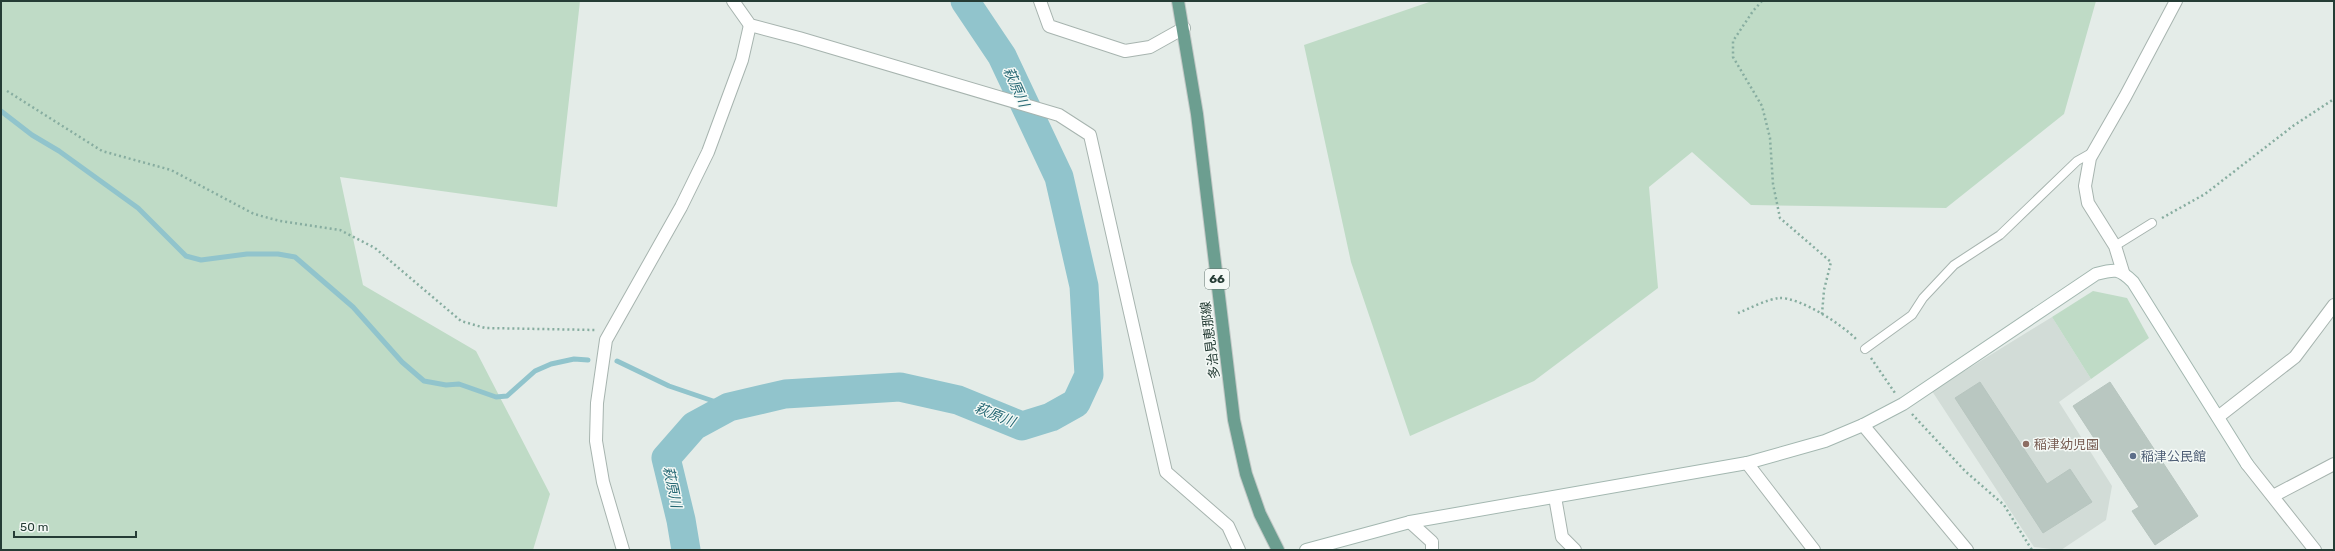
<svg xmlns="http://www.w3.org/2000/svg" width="2335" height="551" font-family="Rubik,'Noto Sans JP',sans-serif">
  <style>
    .built { fill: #d2dcd7 }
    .green { fill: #bfdbc6 }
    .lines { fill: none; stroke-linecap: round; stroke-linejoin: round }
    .stream { stroke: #91c4cc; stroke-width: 5 }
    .river { stroke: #91c4cc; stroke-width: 29 }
    .building { fill: #b9c7c1; stroke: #b7c5bf }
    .lane-casing { stroke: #a7b4af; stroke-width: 10 }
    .street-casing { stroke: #a7b4af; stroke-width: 14 }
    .secondary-casing { stroke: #a3b7b0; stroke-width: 14 }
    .primary-casing { stroke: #c2c8c6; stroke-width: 14 }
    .path { stroke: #87ada0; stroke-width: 2.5; stroke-dasharray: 2 3; stroke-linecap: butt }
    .lane { stroke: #fff; stroke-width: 8 }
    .street { stroke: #fff; stroke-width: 12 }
    .secondary { stroke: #fff; stroke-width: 12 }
    .primary { stroke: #6c9e90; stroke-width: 12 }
    .education-dot { fill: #8d6e63; stroke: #f4f9f6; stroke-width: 1.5 }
    .service-dot { fill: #5c6f8a; stroke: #f4f9f6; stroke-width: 1.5 }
    .labels { text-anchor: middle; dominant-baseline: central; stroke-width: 3; stroke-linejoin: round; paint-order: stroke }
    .shield { fill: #f4f9f6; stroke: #63756f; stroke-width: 1 }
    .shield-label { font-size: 12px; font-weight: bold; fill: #253c35 }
    .street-label { font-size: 13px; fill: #253c35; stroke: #f4f9f6 }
    .education-label { font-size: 13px; fill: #785e54; stroke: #f4f9f6; text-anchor: start }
    .service-label { font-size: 13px; fill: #4e5e75; stroke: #f4f9f6; text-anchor: start }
    .water-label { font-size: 14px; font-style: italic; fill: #246773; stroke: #f4f9f6 }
  </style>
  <rect width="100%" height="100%" fill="#e4ece8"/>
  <!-- built -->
  <path class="built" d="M 2052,317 L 2091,379 L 2059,402 L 2112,486 L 2106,520 L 2061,550 L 2034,547 L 1932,391 Z"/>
  <!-- green -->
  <g class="green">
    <path d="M 1,1 L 580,1 L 557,207 L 340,177 L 363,285 L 476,351 L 550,494 L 533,550 L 1,550 Z"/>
    <path d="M 1432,1 L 2096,1 L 2064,114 L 1946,208 L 1751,205 L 1692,152 L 1649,187 L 1658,288 L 1534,381 L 1410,436 L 1351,262 L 1304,45 Z"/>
    <path d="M 2093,291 L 2127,298 L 2149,338 L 2091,379 L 2052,317 Z"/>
  </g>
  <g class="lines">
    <!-- stream -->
    <g class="stream">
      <path d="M 1,111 L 32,135 L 59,151 L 138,208 L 186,256 L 201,260 L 247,254 L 278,254 L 295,257 L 353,307 L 402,362 L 424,381 L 446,385 L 459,384 L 496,397 L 507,396 L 535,371 L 551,364 L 574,359 L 588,360"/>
      <path d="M 617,361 L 669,386 L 716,402 L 720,411"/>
    </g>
    <!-- river -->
    <path class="river" d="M 686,550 L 681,520 L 666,458 L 694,426 L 729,407 L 785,394 L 900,387 L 958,400 L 1022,426 L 1051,417 L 1076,403 L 1089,375 L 1084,286 L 1059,177 L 1002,56 L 965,1"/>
  </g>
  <!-- building -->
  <g class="building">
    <path d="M 1980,382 L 2047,484 L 2070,469 L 2092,502 L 2043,533 L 1955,398 Z"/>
    <path d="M 2110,382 L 2198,516 L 2155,545 L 2132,511 L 2139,507 L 2073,406 Z"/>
  </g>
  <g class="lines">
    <!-- lane casing -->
    <g class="lane-casing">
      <g id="lane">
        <path d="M 2115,246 L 2152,223"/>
        <path d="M 1865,349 L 1912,315 L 1923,298 L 1954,265 L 2000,235 L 2077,161 L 2093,152"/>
      </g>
    </g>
    <!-- street casing -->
    <g class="street-casing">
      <g id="street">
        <path d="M 733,1 L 750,25 L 799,38 L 1059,115 L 1090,135 L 1166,472 L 1228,526 L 1239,550"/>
        <path d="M 1040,1 L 1049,26 L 1125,51 L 1150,47 L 1184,28"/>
        <path d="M 2123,272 L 2115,246 L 2088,203 L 2085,186 L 2090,158 L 2125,97 L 2176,1"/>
        <path d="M 2218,417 L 2295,357 L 2334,305"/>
        <path d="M 1863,425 L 1967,550"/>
        <path d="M 1747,463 L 1814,550"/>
        <path d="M 2247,464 L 2315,550"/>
        <path d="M 2273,496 L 2334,464"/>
        <path d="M 1555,497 L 1562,537 L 1575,550"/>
        <path d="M 1410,522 L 1432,542 L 1432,550"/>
        <path d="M 623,550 L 603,482 L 596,441 L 597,403 L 606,340 L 681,207 L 708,152 L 742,60 L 750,25"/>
      </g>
    </g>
    <!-- secondary casing -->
    <g class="secondary-casing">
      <path id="secondary" d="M 1306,550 L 1410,522 L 1747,463 L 1825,441 L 1863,425 L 1903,404 L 2096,274 C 2115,269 2119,268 2133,282 L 2247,464"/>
    </g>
    <!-- primary casing -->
    <g class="primary-casing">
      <path id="primary" d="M 1178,1 L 1197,114 L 1234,420 L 1246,474 L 1260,514 L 1278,550"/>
    </g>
    <!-- path -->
    <g class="path">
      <path d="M 1762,1 L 1753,11 L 1733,41 L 1733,57 L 1762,106 L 1770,138 L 1773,184 L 1780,218 L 1831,262 L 1824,290 L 1822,314"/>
      <path d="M 7,91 L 102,151 L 171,170 L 254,214 L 280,221 L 340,230 L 375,248 L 461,321 L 485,328 L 596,330"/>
      <path d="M 2162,218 L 2205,194 L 2293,126 L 2334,99"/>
      <path d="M 1738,313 C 1748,309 1768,299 1779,298 C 1800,297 1843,325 1857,340"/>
      <path d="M 1871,358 L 1895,393"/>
      <path d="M 1912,414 L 1965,471 L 2004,505 L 2032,550"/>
    </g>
    <!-- lane -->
    <use href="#lane" class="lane"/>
    <!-- street -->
    <use href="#street" class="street"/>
    <!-- secondary -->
    <use href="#secondary" class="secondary"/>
    <!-- primary -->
    <use href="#primary" class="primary"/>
  </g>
  <!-- markers -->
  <circle class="education-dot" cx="2026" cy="444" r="4"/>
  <circle class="service-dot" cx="2133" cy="456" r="4"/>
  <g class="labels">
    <!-- shield labels -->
    <rect class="shield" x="1205" y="269" width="24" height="20" rx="3"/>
    <g class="shield-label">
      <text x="1217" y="279">66</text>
    </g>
    <!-- street labels -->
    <g class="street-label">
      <text transform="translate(1210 340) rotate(-97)">多治見恵那線</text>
    </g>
    <!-- education labels -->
    <g class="education-label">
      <text x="2034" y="444">稲津幼児園</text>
    </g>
    <!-- service labels -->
    <g class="service-label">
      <text x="2141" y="456">稲津公民館</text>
    </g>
    <!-- water labels -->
    <g class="water-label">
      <text transform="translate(1016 87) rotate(66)">萩原川</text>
      <text transform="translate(995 415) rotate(22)">萩原川</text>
      <text transform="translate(672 487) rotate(78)">萩原川</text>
    </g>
  </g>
  <!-- border -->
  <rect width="2335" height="551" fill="none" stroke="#253c35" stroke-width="4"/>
  <!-- scale -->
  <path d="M14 531v6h122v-6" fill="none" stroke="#253c35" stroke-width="2"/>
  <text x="20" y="531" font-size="12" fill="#253c35" stroke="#f4f9f6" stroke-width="3" paint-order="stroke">50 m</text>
</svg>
